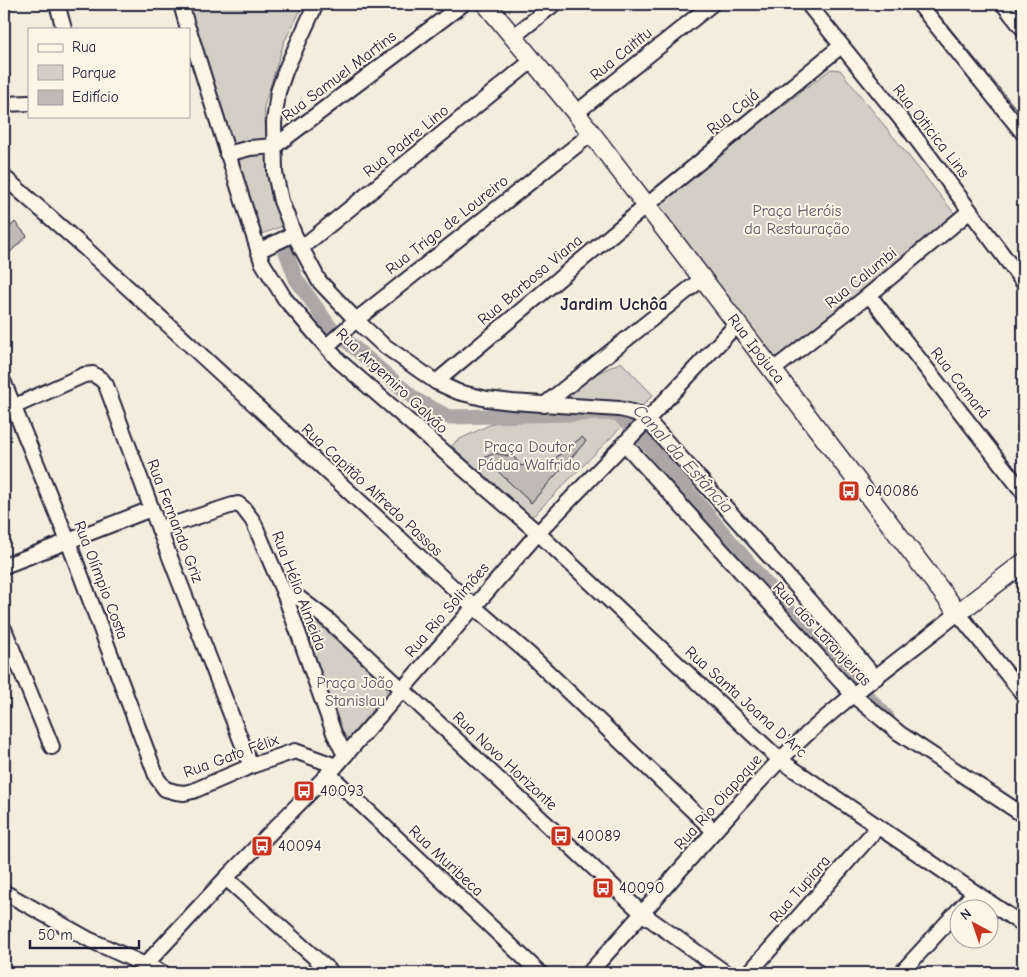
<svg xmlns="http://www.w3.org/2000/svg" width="1027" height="977" font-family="'Comic Neue',sans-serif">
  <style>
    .green { fill: #d4cfc6; stroke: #7b7880 }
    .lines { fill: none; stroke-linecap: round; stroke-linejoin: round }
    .canal { stroke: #aca7a6; stroke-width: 15 }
    .building { fill: #bfbab6; stroke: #22223b }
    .minor-casing { stroke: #22223b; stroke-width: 18 }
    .major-casing { stroke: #22223b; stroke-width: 21 }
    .minor { stroke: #fcf5e5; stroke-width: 14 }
    .major { stroke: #fcf5e5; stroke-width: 18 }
    .tram { stroke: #22223b; stroke-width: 1 }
    .labels { text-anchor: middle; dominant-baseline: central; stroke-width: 4; stroke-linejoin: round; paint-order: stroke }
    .street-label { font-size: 16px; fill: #22223b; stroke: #fcf5e5 }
    .park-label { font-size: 16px; fill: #575665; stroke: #fcf5e5 }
    .poi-label { font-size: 16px; fill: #22223b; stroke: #fcf5e5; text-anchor: start }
    .neighbourhood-label { font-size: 18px; font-weight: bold; fill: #22223b; stroke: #fcf5e5 }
    .water-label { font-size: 18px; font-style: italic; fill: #525160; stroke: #fcf5e5 }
  </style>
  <rect width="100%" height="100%" fill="#f3edde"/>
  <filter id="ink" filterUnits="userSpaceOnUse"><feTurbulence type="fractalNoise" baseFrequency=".02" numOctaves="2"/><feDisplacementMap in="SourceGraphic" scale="10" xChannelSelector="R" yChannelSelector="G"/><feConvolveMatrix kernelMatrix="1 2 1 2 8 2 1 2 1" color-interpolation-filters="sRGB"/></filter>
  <g filter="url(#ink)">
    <!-- green -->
    <g class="green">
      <path d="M 177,4 L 304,4 L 284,42 L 264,106 L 266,135 L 296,221 L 249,239 Z"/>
      <path d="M 831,69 L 840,70 L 954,213 L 952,224 L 775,361 L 655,208 L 664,197 Z"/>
      <path d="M 621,362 L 653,395 L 533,516 L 528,517 L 452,446 L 456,441 Z"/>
      <path d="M 301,611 L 304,611 L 382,682 L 387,688 L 387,697 L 354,732 L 350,739 L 344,735 L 298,614 Z"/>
    </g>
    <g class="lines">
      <!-- canal -->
      <path class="canal" d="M 283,244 L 296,279 L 330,327 L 416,400 L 449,417 L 617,413 L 644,439 L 822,650 L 887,717"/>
    </g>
    <!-- building -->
    <g class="building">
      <path d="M 15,222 L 27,236 L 4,258 L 4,233 Z"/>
      <path d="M 582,437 L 586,441 L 531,503 L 484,458 L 494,453 L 514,457 L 521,466 L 537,461 L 544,467 Z"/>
    </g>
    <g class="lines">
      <!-- minor casing -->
      <g class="minor-casing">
        <g id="minor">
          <path d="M 57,4 L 64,29"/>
          <path d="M 181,4 L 188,29"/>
          <path d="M 316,4 L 286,69 L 278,92 L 274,123 L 275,173 L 281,201 L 294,234 L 319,281 L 356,320 L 382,344 L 436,382 L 458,392 L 487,399 L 512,402 L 619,409 C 630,411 638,413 647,420 L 823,616 L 876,678"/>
          <path d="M 808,4 L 909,129 L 1023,282"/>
          <path d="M 919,4 L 1023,133"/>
          <path d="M 1003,4 L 1023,29"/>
          <path d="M 189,30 L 262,262 L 285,299 L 338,360 L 538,533 L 780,760 L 1023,925"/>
          <path d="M 514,36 L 554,4"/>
          <path d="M 4,104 L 29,103"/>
          <path d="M 576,113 L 712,4"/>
          <path d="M 227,154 L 250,148 L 275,146 L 463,4"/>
          <path d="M 4,177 L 86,249 L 473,606 L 530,655 L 714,831"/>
          <path d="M 301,248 L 533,60"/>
          <path d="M 258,251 L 294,234"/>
          <path d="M 869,295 L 1023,492"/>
          <path d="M 327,346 L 356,320 L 591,134"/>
          <path d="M 773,370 L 869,295 L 970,211"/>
          <path d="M 436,382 L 646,206 L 841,46"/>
          <path d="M 4,383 L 68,541 L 157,778 L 165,789 L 176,792 L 184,793 L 193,791 L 251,766 L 295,751 L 336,766"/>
          <path d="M 544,405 L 703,278"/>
          <path d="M 13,407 L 84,375 L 93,374 L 102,380 L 106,385 L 159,529 L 251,766"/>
          <path d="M 624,443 L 853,695 L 899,733 L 1023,815"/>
          <path d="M 159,529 L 233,505 L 238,504 L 243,508 L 253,521 L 284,593 L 334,733 L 345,755"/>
          <path d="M 4,566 L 151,509"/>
          <path d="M 284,593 L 299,598 L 328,620 L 643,914 L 726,973"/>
          <path d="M 4,629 L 52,747"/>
          <path d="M 328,773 L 540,973"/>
          <path d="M 226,878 L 332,973"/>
          <path d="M 4,892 L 90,940 L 163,973"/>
          <path d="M 146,964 L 226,878 L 336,766 L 538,533 L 647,420 L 737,324"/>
          <path d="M 589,973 C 653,903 713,829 779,761 C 833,706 898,661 958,613 L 1023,694"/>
          <path d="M 749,973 L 878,827"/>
          <path d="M 901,973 L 974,893"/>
        </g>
      </g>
      <!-- major casing -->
      <g class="major-casing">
        <g id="major">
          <path id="s1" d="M 486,4 L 576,113 L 958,613 L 1023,563"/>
        </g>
      </g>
      <!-- minor -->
      <use href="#minor" class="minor"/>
      <!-- major -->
      <use href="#major" class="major"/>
      <!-- tram -->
      <path class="tram" d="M 930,4 L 1023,117"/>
    </g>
  </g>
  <!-- icons -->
  <defs>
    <g id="bus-square" transform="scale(1.125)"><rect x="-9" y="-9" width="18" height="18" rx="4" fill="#c8321e" stroke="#fcf5e5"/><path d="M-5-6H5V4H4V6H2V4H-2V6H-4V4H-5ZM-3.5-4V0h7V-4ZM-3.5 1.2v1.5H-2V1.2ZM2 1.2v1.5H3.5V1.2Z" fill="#fff"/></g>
  </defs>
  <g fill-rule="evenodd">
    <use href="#bus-square" x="849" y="491"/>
    <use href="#bus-square" x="304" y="791"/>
    <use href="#bus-square" x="561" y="836"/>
    <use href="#bus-square" x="262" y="846"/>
    <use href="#bus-square" x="603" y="888"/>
  </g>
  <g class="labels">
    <!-- street labels -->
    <g class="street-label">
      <text transform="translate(621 54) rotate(-39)">Rua Caititu</text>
      <text transform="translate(339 76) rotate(-37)">Rua Samuel Martins</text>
      <text transform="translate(733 112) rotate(-39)">Rua Cajá</text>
      <text transform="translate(931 131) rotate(52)">Rua Oiticica Lins</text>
      <text transform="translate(406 141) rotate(-39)">Rua Padre Lino</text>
      <text transform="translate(447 225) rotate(-38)">Rua Trigo de Loureiro</text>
      <text transform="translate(861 278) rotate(-39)">Rua Calumbi</text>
      <text transform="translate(530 280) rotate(-40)">Rua Barbosa Viana</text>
      <text stroke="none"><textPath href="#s1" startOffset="438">Rua Ipojuca</textPath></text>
      <text transform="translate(392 381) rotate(43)">Rua Argemiro Galvão</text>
      <text transform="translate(960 383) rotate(52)">Rua Camará</text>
      <text transform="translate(372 490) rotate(43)">Rua Capitão Alfredo Passos</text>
      <text transform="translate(175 521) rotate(69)">Rua Fernando Griz</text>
      <text transform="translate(101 580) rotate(69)">Rua Olímpio Costa</text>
      <text transform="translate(299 591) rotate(69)">Rua Hélio Almeida</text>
      <text transform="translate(447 610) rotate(-49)">Rua Rio Solimões</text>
      <text transform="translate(822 634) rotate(47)">Rua das Laranjeiras</text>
      <text transform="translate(746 702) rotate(42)">Rua Santa Joana D'Arc</text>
      <text transform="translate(231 756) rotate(-20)">Rua Gato Félix</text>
      <text transform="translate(505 761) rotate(43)">Rua Novo Horizonte</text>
      <text transform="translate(718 802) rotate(-48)">Rua Rio Oiapoque</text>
      <text transform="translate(446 861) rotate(43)">Rua Muribeca</text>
      <text transform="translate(800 889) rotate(-49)">Rua Tupiara</text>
    </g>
    <!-- park labels -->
    <g class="park-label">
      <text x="797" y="211">Praça Heróis<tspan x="797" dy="18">da Restauração</tspan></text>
      <text x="529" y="447">Praça Doutor<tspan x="529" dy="18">Pádua Walfrido</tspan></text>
      <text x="355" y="683">Praça João<tspan x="355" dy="18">Stanislau</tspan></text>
    </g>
    <!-- poi labels -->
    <g class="poi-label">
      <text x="865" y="491">040086</text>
      <text x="320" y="791">40093</text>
      <text x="577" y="836">40089</text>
      <text x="278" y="846">40094</text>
      <text x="619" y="888">40090</text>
    </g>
    <!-- neighbourhood labels -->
    <g class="neighbourhood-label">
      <text x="614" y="304">Jardim Uchôa</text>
    </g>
    <!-- water labels -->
    <g class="water-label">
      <text transform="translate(683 459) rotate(48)">Canal da Estância</text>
    </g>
  </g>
  <!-- margin -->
  <rect width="1027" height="977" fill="none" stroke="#fcf5e5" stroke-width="20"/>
  <rect x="10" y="10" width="1007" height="957" fill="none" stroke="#22223b" stroke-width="2" filter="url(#ink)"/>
  <!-- legend -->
  <rect x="28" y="28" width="162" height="90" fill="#fcf5e5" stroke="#a5a1a1"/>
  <rect x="38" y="44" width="25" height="8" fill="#fcf5e5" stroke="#a5a1a1"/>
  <text x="72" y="52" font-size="15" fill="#22223b">Rua</text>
  <rect x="38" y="65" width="25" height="15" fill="#d4cfc6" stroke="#a5a1a1"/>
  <text x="72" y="78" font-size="15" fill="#22223b">Parque</text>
  <rect x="38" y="90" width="25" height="15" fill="#bfbab6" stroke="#a5a1a1"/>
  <text x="72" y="102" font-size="15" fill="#22223b">Edifício</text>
  <!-- north arrow -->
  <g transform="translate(974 924) rotate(320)"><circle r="24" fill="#fcf5e5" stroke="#a5a1a1"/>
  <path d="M0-4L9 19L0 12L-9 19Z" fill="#c8321e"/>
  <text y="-8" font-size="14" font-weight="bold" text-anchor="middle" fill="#22223b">N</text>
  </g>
  <!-- scale -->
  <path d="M30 940v8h109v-8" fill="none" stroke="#22223b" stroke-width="2.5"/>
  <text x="38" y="940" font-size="15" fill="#22223b" stroke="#fcf5e5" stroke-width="4" paint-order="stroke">50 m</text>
</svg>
